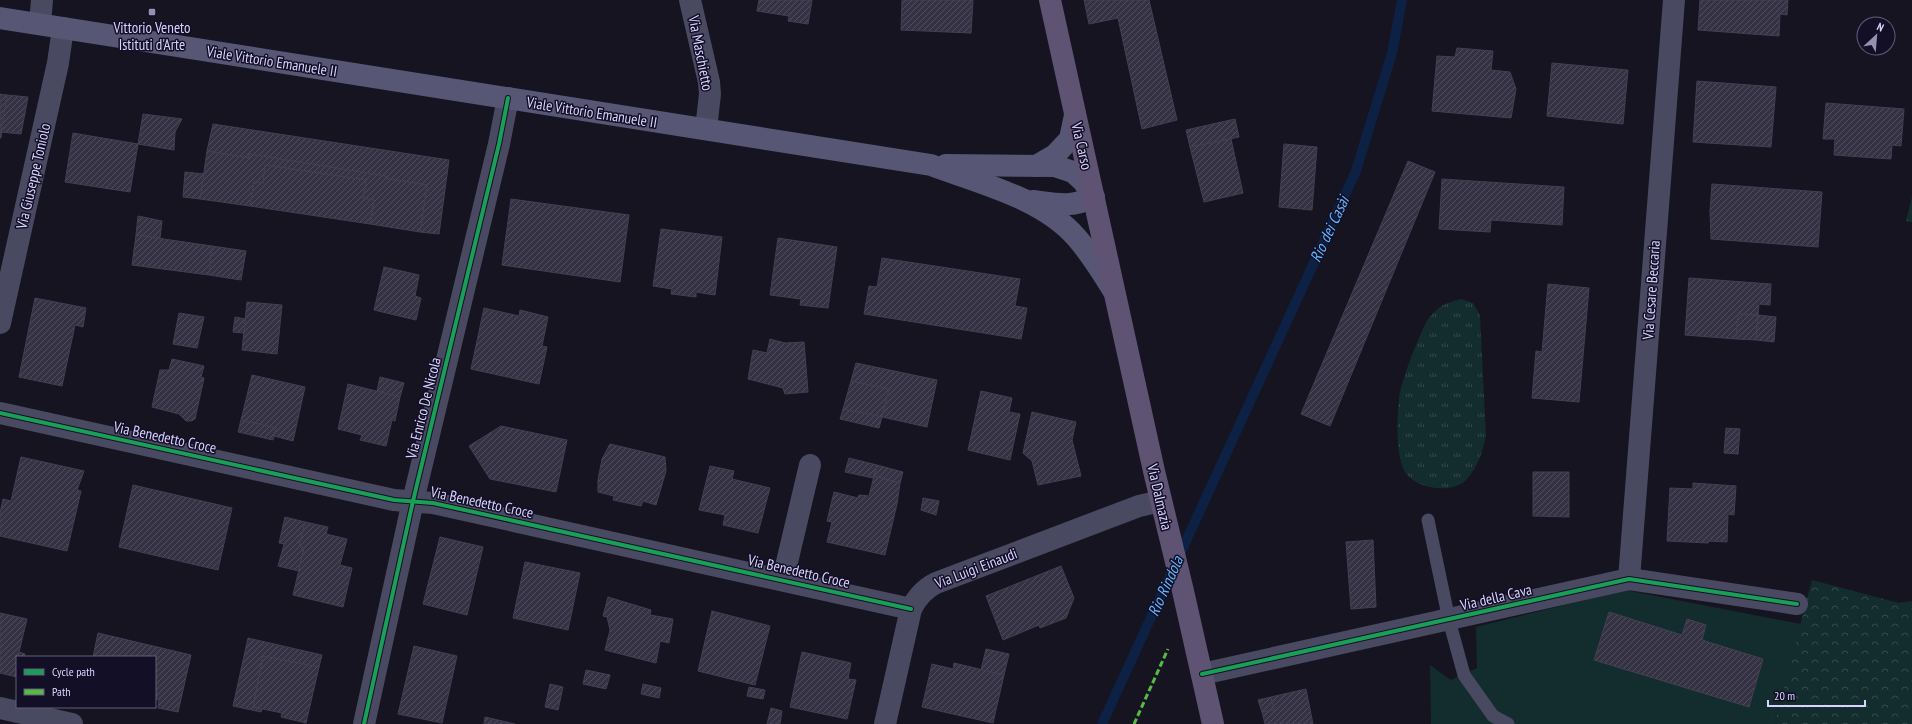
<svg xmlns="http://www.w3.org/2000/svg" width="1912" height="724" font-family="'PT Sans Narrow',sans-serif">
  <style>
    .grass { fill: url(#grass-tufts) }
    .forest { fill: url(#forest-crowns) }
    .park { fill: #132c2d }
    .lines { fill: none; stroke-linecap: round; stroke-linejoin: round }
    .stream { stroke: #0d2144; stroke-width: 10 }
    .building { fill: url(#building-hatch); stroke: #433f54 }
    .service { stroke: #4a4962; stroke-width: 13 }
    .minor { stroke: #4a4962; stroke-width: 22 }
    .secondary { stroke: #575674; stroke-width: 22 }
    .primary { stroke: #5e5373; stroke-width: 22 }
    .quiet { stroke: #58b947; stroke-width: 3; stroke-dasharray: 6 3; stroke-linecap: butt }
    .cycleway-casing { stroke: #130f26; stroke-width: 6 }
    .cycleway { stroke: #1a9f57; stroke-width: 4 }
    .poi-dot { fill: #9591b1; stroke: #130f26; stroke-width: 1.5 }
    .labels { text-anchor: middle; dominant-baseline: central; stroke-width: 3; stroke-linejoin: round; paint-order: stroke }
    .poi-label { font-size: 15px; fill: #d9d4ff; stroke: #130f26 }
    .street-label { font-size: 15px; fill: #d9d4ff; stroke: #130f26 }
    .water-label { font-size: 16px; font-style: italic; fill: #62b6ff; stroke: #130f26 }
  </style>
  <defs>
    <pattern id="grass-tufts" width="24" height="20" patternUnits="userSpaceOnUse"><rect width="24" height="20" fill="#132c2d"/><path d="M3 7l-1-3M5 7V3M7 7l1-3M15 17l-1-3M17 17v-4M19 17l1-3" fill="none" stroke="#354a4c"/></pattern>
    <pattern id="forest-crowns" width="20" height="18" patternUnits="userSpaceOnUse"><rect width="20" height="18" fill="#132c2d"/><path d="M2 6a3 3 0 1 1 6 0M12 15a3 3 0 1 1 6 0" fill="none" stroke="#354a4c"/></pattern>
    <pattern id="building-hatch" width="6" height="6" patternUnits="userSpaceOnUse"><rect width="6" height="6" fill="#343243"/><path d="M-1 1l2-2M0 6l6-6M5 7l2-2" fill="none" stroke="#514f5f"/></pattern>
  </defs>
  <rect width="100%" height="100%" fill="#161421"/>
  <!-- grass -->
  <path class="grass" d="M 1461,299 L 1473,303 L 1480,315 L 1486,436 C 1482,453 1478,467 1466,480 C 1452,495 1411,489 1403,468 C 1396,450 1397,418 1399,399 C 1400,383 1420,333 1428,319 C 1431,315 1435,311 1439,308 C 1444,303 1454,301 1461,299 Z"/>
  <!-- forest -->
  <g class="forest">
    <path d="M 1912,197 L 1912,222 L 1906,221 Z"/>
    <path d="M 1812,580 L 1899,603 L 1912,601 L 1912,724 L 1774,724 Z"/>
  </g>
  <!-- park -->
  <path class="park" d="M 1625,590 L 1801,624 L 1774,724 L 1431,724 L 1430,665 L 1451,680 L 1477,668 L 1476,627 Z"/>
  <g class="lines">
    <!-- stream -->
    <path class="stream" d="M 1102,724 L 1356,171 L 1392,53 L 1402,0"/>
  </g>
  <!-- building -->
  <g class="building">
    <path d="M 759,0 L 812,0 L 808,24 L 788,21 L 789,16 L 757,11 Z"/>
    <path d="M 902,0 L 973,0 L 971,33 L 901,30 Z"/>
    <path d="M 1084,0 L 1149,0 L 1177,120 L 1142,129 L 1118,18 L 1089,24 Z"/>
    <path d="M 1700,0 L 1788,0 L 1787,15 L 1780,14 L 1779,36 L 1698,30 Z"/>
    <path d="M 1457,48 L 1493,51 L 1491,70 L 1510,72 L 1516,89 L 1511,118 L 1432,111 L 1437,56 L 1455,57 Z"/>
    <path d="M 1552,63 L 1628,70 L 1623,124 L 1547,116 Z"/>
    <path d="M 1697,81 L 1776,87 L 1771,147 L 1693,142 Z"/>
    <path d="M 0,94 L 7,95 L 1,138 L 0,138 Z"/>
    <path d="M 7,95 L 28,97 L 21,134 L 1,132 Z"/>
    <path d="M 1826,103 L 1904,109 L 1901,146 L 1892,145 L 1891,159 L 1834,155 L 1835,139 L 1823,139 Z"/>
    <path d="M 143,114 L 182,119 L 175,132 L 174,150 L 138,144 Z"/>
    <path d="M 1235,119 L 1239,137 L 1190,147 L 1186,130 Z"/>
    <path d="M 213,124 L 449,160 L 439,234 L 420,232 L 427,185 L 385,178 L 386,176 L 249,154 L 249,158 L 207,151 Z"/>
    <path d="M 73,133 L 138,144 L 130,192 L 65,182 Z"/>
    <path d="M 1231,139 L 1243,193 L 1204,202 L 1190,147 Z"/>
    <path d="M 1284,144 L 1317,147 L 1312,210 L 1279,207 Z"/>
    <path d="M 207,151 L 249,158 L 249,154 L 386,176 L 385,178 L 427,185 L 420,232 L 370,224 L 374,200 L 363,198 L 366,180 L 265,165 L 263,183 L 254,182 L 250,206 L 200,199 Z"/>
    <path d="M 1408,161 L 1435,172 L 1330,426 L 1301,414 Z"/>
    <path d="M 265,165 L 366,180 L 363,198 L 374,200 L 370,224 L 250,206 L 254,182 L 263,183 Z"/>
    <path d="M 185,172 L 204,174 L 200,199 L 183,197 Z"/>
    <path d="M 1442,179 L 1564,187 L 1562,225 L 1491,220 L 1490,232 L 1439,229 Z"/>
    <path d="M 1712,184 L 1822,192 L 1818,247 L 1711,239 L 1710,211 Z"/>
    <path d="M 511,199 L 629,215 L 620,282 L 502,265 Z"/>
    <path d="M 138,216 L 162,221 L 160,238 L 136,235 Z"/>
    <path d="M 661,229 L 722,237 L 715,295 L 696,292 L 696,297 L 671,294 L 672,289 L 653,286 Z"/>
    <path d="M 136,235 L 212,246 L 209,275 L 132,265 Z"/>
    <path d="M 778,238 L 837,247 L 828,308 L 800,305 L 801,299 L 770,295 Z"/>
    <path d="M 212,246 L 246,251 L 241,280 L 209,275 Z"/>
    <path d="M 882,258 L 1020,279 L 1015,306 L 1027,308 L 1021,339 L 864,314 L 869,286 L 877,287 Z"/>
    <path d="M 384,267 L 419,275 L 415,296 L 421,298 L 416,320 L 374,310 Z"/>
    <path d="M 1689,278 L 1771,284 L 1770,305 L 1759,304 L 1758,315 L 1738,314 L 1736,339 L 1685,335 Z"/>
    <path d="M 1548,284 L 1589,288 L 1579,402 L 1532,398 L 1536,351 L 1542,352 Z"/>
    <path d="M 35,298 L 86,308 L 83,327 L 75,325 L 62,386 L 19,377 Z"/>
    <path d="M 247,302 L 282,305 L 277,354 L 242,350 Z"/>
    <path d="M 484,308 L 519,316 L 520,310 L 548,317 L 542,346 L 547,347 L 539,384 L 471,369 Z"/>
    <path d="M 179,313 L 204,317 L 197,348 L 173,344 Z"/>
    <path d="M 1738,314 L 1758,315 L 1756,340 L 1736,339 Z"/>
    <path d="M 1758,315 L 1776,317 L 1774,342 L 1756,340 Z"/>
    <path d="M 235,317 L 245,319 L 244,333 L 233,332 Z"/>
    <path d="M 770,339 L 785,343 L 804,342 L 808,392 L 785,394 L 783,388 L 748,379 L 753,350 L 767,353 Z"/>
    <path d="M 172,359 L 204,366 L 201,377 L 204,378 L 195,419 L 191,421 L 186,421 L 179,414 L 152,407 L 160,370 L 169,370 Z"/>
    <path d="M 856,363 L 937,380 L 927,427 L 882,417 L 889,389 L 851,381 Z"/>
    <path d="M 252,375 L 305,387 L 293,441 L 274,436 L 276,428 L 241,420 Z"/>
    <path d="M 380,377 L 404,383 L 400,397 L 377,391 Z"/>
    <path d="M 851,381 L 889,389 L 882,417 L 843,409 Z"/>
    <path d="M 348,384 L 400,397 L 395,421 L 392,420 L 386,446 L 360,440 L 362,435 L 338,429 Z"/>
    <path d="M 981,391 L 1012,398 L 1009,412 L 1020,414 L 1010,460 L 968,450 Z"/>
    <path d="M 843,409 L 882,417 L 879,428 L 840,419 Z"/>
    <path d="M 1032,412 L 1076,422 L 1072,440 L 1081,476 L 1038,485 L 1032,461 L 1023,453 Z"/>
    <path d="M 241,420 L 276,428 L 273,440 L 238,432 Z"/>
    <path d="M 501,426 L 567,440 L 556,492 L 490,479 L 469,446 Z"/>
    <path d="M 1726,428 L 1740,429 L 1738,454 L 1724,453 Z"/>
    <path d="M 610,444 L 665,457 L 666,471 L 656,505 L 643,501 L 641,506 L 613,500 L 614,496 L 598,492 L 598,480 L 602,459 Z"/>
    <path d="M 21,457 L 84,471 L 77,490 L 81,491 L 67,551 L 0,536 L 0,513 L 3,499 L 11,501 Z"/>
    <path d="M 849,458 L 877,465 L 873,478 L 845,472 Z"/>
    <path d="M 877,465 L 903,472 L 900,483 L 874,476 Z"/>
    <path d="M 710,466 L 734,471 L 732,479 L 770,488 L 758,533 L 723,525 L 725,515 L 699,510 Z"/>
    <path d="M 1533,472 L 1569,472 L 1569,517 L 1533,516 Z"/>
    <path d="M 874,476 L 900,483 L 897,504 L 885,555 L 827,542 L 832,522 L 827,521 L 834,492 L 858,498 L 859,495 L 869,496 Z"/>
    <path d="M 1693,483 L 1736,486 L 1734,515 L 1728,514 L 1727,542 L 1709,541 L 1708,543 L 1667,541 L 1670,488 L 1693,489 Z"/>
    <path d="M 133,485 L 232,508 L 218,570 L 119,547 Z"/>
    <path d="M 923,498 L 939,501 L 936,515 L 921,510 Z"/>
    <path d="M 285,517 L 305,522 L 299,546 L 304,548 L 299,571 L 278,566 L 284,544 L 279,543 Z"/>
    <path d="M 305,522 L 328,527 L 326,534 L 347,539 L 340,565 L 352,568 L 343,607 L 293,595 L 304,548 L 299,546 Z"/>
    <path d="M 440,537 L 483,547 L 467,615 L 423,604 Z"/>
    <path d="M 1373,540 L 1376,607 L 1351,609 L 1346,542 Z"/>
    <path d="M 525,562 L 580,573 L 568,630 L 513,618 Z"/>
    <path d="M 1061,566 L 1074,598 L 1066,618 L 1040,628 L 1039,625 L 1003,640 L 986,596 Z"/>
    <path d="M 608,597 L 651,610 L 650,615 L 673,619 L 669,643 L 660,641 L 656,663 L 605,650 L 610,630 L 607,617 L 603,616 Z"/>
    <path d="M 712,611 L 770,626 L 755,685 L 698,671 Z"/>
    <path d="M 1609,612 L 1682,635 L 1687,619 L 1706,625 L 1702,640 L 1763,659 L 1749,707 L 1594,660 Z"/>
    <path d="M 0,613 L 27,619 L 19,652 L 25,654 L 24,657 L 17,657 L 17,677 L 0,673 Z"/>
    <path d="M 98,633 L 191,655 L 178,712 L 158,708 L 159,700 L 155,699 L 155,657 L 93,657 Z"/>
    <path d="M 248,638 L 322,655 L 319,667 L 263,656 L 253,707 L 262,709 L 261,712 L 233,706 Z"/>
    <path d="M 414,646 L 457,656 L 442,723 L 398,714 Z"/>
    <path d="M 986,649 L 1009,654 L 1004,675 L 981,670 Z"/>
    <path d="M 802,652 L 851,663 L 848,679 L 856,680 L 847,719 L 790,707 Z"/>
    <path d="M 263,656 L 319,667 L 306,723 L 281,717 L 282,713 L 253,707 Z"/>
    <path d="M 954,663 L 1004,675 L 993,723 L 922,707 L 932,664 L 953,669 Z"/>
    <path d="M 586,670 L 610,675 L 606,689 L 583,684 Z"/>
    <path d="M 550,684 L 563,687 L 558,710 L 545,707 Z"/>
    <path d="M 643,684 L 661,688 L 659,698 L 641,694 Z"/>
    <path d="M 749,687 L 765,690 L 763,699 L 747,696 Z"/>
    <path d="M 1306,689 L 1313,724 L 1265,724 L 1262,712 L 1274,710 L 1271,697 Z"/>
    <path d="M 1271,697 L 1274,710 L 1262,712 L 1258,700 Z"/>
    <path d="M 771,708 L 782,711 L 780,724 L 767,724 Z"/>
    <path d="M 485,717 L 515,724 L 484,724 Z"/>
  </g>
  <g class="lines">
    <!-- service -->
    <path class="service" d="M 1428,520 L 1449,620 L 1464,675 L 1493,716 L 1508,724"/>
    <!-- minor -->
    <g class="minor">
      <path d="M 690,0 L 709,82 L 710,94 L 706,129"/>
      <path d="M 40,24 L 42,0"/>
      <path d="M 0,323 L 58,63 L 63,28"/>
      <path d="M 0,413 L 394,500 L 433,503 L 911,609"/>
      <path d="M 783,579 L 810,465"/>
      <path d="M 1629,579 L 1674,0"/>
      <path d="M 1202,674 L 1629,579 L 1797,604"/>
      <path d="M 0,708 L 72,724"/>
      <path d="M 364,724 L 413,501 L 499,144 L 508,98"/>
      <path d="M 885,724 L 911,609 C 917,597 924,589 936,583 L 1139,506 L 1161,501"/>
    </g>
    <!-- secondary -->
    <g class="secondary">
      <path d="M 0,18 L 931,165 C 979,183 1042,198 1076,237 C 1091,254 1102,272 1113,290"/>
      <path d="M 946,165 L 1055,166 L 1073,172 L 1083,181 L 1094,197 C 1071,208 1057,204 1033,201"/>
      <path d="M 1036,166 L 1055,155 L 1070,139 L 1075,115"/>
    </g>
    <!-- primary -->
    <path class="primary" d="M 1050,0 L 1154,471 L 1183,591 L 1213,724"/>
    <!-- quiet -->
    <path class="quiet" d="M 1134,724 L 1168,649"/>
    <!-- cycleway casing -->
    <g class="cycleway-casing">
      <g id="cycleway">
        <path d="M 0,413 L 394,500 L 433,503 L 911,609"/>
        <path d="M 1202,674 L 1629,579 L 1797,604"/>
        <path d="M 364,724 L 413,501 L 499,144 L 508,98"/>
      </g>
    </g>
    <!-- cycleway -->
    <use href="#cycleway" class="cycleway"/>
  </g>
  <!-- markers -->
  <rect class="poi-dot" x="148" y="8" width="8" height="8" rx="2"/>
  <g class="labels">
    <!-- poi labels -->
    <g class="poi-label">
      <text x="152" y="27">Vittorio Veneto<tspan x="152" dy="17">Istituti d'Arte</tspan></text>
    </g>
    <!-- street labels -->
    <g class="street-label">
      <text transform="translate(701 53) rotate(79)">Via Maschietto</text>
      <text transform="translate(272 61) rotate(9)">Viale Vittorio Emanuele II</text>
      <text transform="translate(592 112) rotate(9)">Viale Vittorio Emanuele II</text>
      <text transform="translate(1082 146) rotate(77)">Via Carso</text>
      <text transform="translate(33 176) rotate(-77)">Via Giuseppe Toniolo</text>
      <text transform="translate(1651 290) rotate(-86)">Via Cesare Beccaria</text>
      <text transform="translate(423 408) rotate(-76)">Via Enrico De Nicola</text>
      <text transform="translate(165 437) rotate(12)">Via Benedetto Croce</text>
      <text transform="translate(1160 497) rotate(77)">Via Dalmazia</text>
      <text transform="translate(482 502) rotate(12)">Via Benedetto Croce</text>
      <text transform="translate(976 568) rotate(-21)">Via Luigi Einaudi</text>
      <text transform="translate(799 571) rotate(13)">Via Benedetto Croce</text>
      <text transform="translate(1496 597) rotate(-13)">Via della Cava</text>
    </g>
    <!-- water labels -->
    <g class="water-label">
      <text transform="translate(1329 229) rotate(-65)">Rio dei Casài</text>
      <text transform="translate(1165 586) rotate(-66)">Rio Rindola</text>
    </g>
  </g>
  <!-- legend -->
  <rect x="16" y="656" width="140" height="52" fill="#130f26" stroke="#625e7d"/>
  <rect x="24" y="669" width="20" height="6" fill="#1a9f57" stroke="#625e7d"/>
  <text x="52" y="676" font-size="12" fill="#d9d4ff">Cycle path</text>
  <rect x="24" y="689" width="20" height="6" fill="#58b947" stroke="#625e7d"/>
  <text x="52" y="696" font-size="12" fill="#d9d4ff">Path</text>
  <!-- north arrow -->
  <g transform="translate(1876 36) rotate(26)"><circle r="19" fill="#130f26" stroke="#625e7d"/>
  <path d="M0-3L7 15L0 10L-7 15Z" fill="#9591b1"/>
  <text y="-6" font-size="11" font-weight="bold" text-anchor="middle" fill="#d9d4ff">N</text>
  </g>
  <!-- scale -->
  <path d="M1768 700v6h97v-6" fill="none" stroke="#d9d4ff" stroke-width="2"/>
  <text x="1774" y="700" font-size="12" fill="#d9d4ff" stroke="#130f26" stroke-width="3" paint-order="stroke">20 m</text>
</svg>
